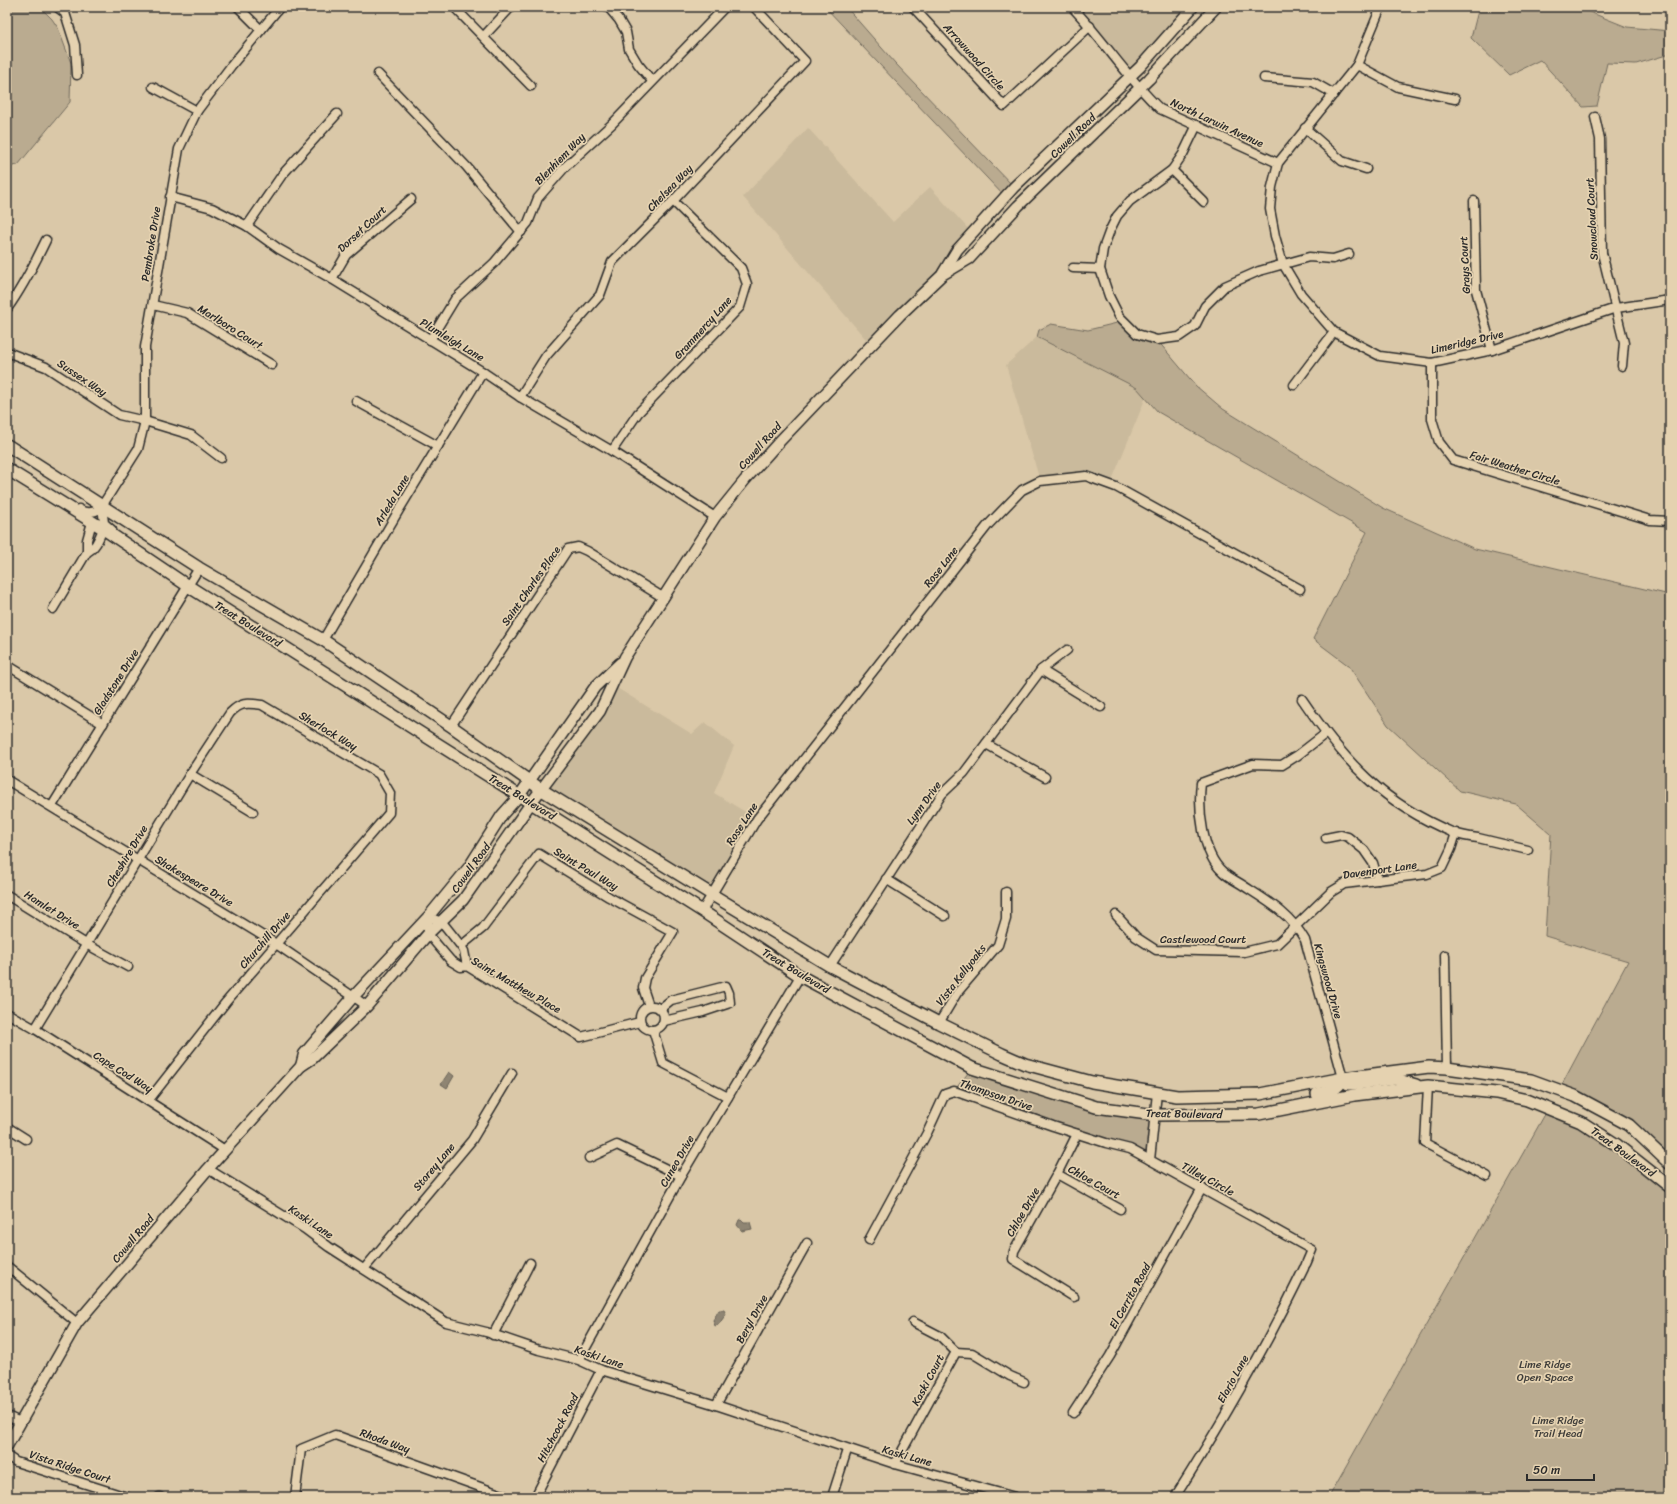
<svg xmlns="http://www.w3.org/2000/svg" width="1677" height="1504" font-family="Sriracha,sans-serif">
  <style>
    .built { fill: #caba9c }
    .green { fill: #baab90; stroke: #726b5e }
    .water { fill: #8f8573; stroke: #676156 }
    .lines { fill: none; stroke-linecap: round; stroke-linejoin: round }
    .minor-casing { stroke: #2b2b2b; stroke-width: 11 }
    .tertiary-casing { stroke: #2b2b2b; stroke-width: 13 }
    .secondary-casing { stroke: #2b2b2b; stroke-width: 14 }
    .minor { stroke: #e5d2b0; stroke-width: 8 }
    .tertiary { stroke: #e5d2b0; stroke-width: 10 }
    .secondary { stroke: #e5d2b0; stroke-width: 11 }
    .labels { text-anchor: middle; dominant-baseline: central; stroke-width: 3.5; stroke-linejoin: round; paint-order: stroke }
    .street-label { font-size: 11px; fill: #2b2b2b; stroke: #e5d2b0 }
    .park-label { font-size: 11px; fill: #403e3a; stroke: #e5d2b0 }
  </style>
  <rect width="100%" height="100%" fill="#dac8a8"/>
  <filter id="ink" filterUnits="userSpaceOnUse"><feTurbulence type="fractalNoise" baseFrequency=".025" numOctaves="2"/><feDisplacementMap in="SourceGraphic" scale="8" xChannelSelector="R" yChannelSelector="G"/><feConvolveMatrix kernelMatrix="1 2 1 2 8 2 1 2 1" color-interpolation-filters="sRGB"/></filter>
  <g filter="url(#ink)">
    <!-- built -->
    <g class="built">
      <path d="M 1072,7 L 1192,7 L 1130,76 Z"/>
      <path d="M 808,128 L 893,222 L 930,187 L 972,233 L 942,275 L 871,345 L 743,197 Z"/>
      <path d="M 1037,337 L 1137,388 L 1146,397 L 1110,485 L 1086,476 L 1040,481 L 1006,365 Z"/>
      <path d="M 612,685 L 692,734 L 705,722 L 734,746 L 714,793 L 757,819 L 711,894 L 542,790 Z"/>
    </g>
    <!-- green -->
    <g class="green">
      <path d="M 10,7 L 38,7 L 43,10 L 52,19 L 58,28 L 71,63 L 70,102 L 18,165 L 7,167 L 7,8 Z"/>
      <path d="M 825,7 L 846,7 L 895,63 L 1014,187 L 1005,197 Z"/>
      <path d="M 1479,7 L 1577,7 L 1627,27 L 1670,31 L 1670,54 L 1636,64 L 1607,63 L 1597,106 L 1583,107 L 1540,60 L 1509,75 L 1471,38 Z"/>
      <path d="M 1125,321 L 1137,334 L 1157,340 L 1196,386 L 1223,409 L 1383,508 L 1475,549 L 1670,595 L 1670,1164 L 1629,1125 L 1559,1090 L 1628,961 L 1545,936 L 1551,834 L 1516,804 L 1460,791 L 1388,725 L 1349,666 L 1313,639 L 1367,532 L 1158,412 L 1137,388 L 1037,337 L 1039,330 L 1051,324 L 1088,330 Z"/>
      <path d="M 972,1068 L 1096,1107 L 1155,1115 L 1150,1160 L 954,1091 Z"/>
      <path d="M 1548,1109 L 1581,1122 L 1670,1187 L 1670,1497 L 1329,1497 Z"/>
    </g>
    <!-- water -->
    <g class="water">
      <path d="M 449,1072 L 454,1076 L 447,1088 L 441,1084 Z"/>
      <path d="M 741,1219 L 744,1222 L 750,1222 L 752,1229 L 742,1231 L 737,1225 L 739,1220 Z"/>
      <path d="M 719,1310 L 724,1310 L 726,1314 L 719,1324 L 715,1326 L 713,1320 Z"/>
    </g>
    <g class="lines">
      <!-- minor casing -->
      <g class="minor-casing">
        <g id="minor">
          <path d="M 57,7 L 65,13 L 75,45 L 77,75"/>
          <path d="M 238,7 L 261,30"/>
          <path d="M 454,7 L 531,86"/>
          <path d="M 608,7 L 619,20 L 626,32 L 629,49 L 638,64 L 652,81"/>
          <path d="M 913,7 L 1004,106 L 1090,26"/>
          <path d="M 1072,7 C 1103,39 1127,78 1160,109 L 1278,163"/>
          <path d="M 1381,7 L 1357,65 L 1278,163 L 1272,187 L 1270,209 L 1275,236 L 1283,264 L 1301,294 L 1334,332 L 1380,356 L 1432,363 L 1492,350 L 1616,308 L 1670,300"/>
          <path d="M 484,36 L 511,7"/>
          <path d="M 1357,65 L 1398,87 L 1455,99"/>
          <path d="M 378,74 L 466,166 L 521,232"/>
          <path d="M 1264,78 L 1313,82 L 1334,94"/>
          <path d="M 153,87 L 197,111"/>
          <path d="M 1595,117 L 1600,139 L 1602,253 L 1624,343 L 1622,366"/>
          <path d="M 1197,125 L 1183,154 L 1172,170 L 1130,201 L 1117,216 L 1110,230 L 1103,249 L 1100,269 L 1109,296 L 1119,316 L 1137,334 L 1157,340 L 1179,337 L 1195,326 L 1205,306 L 1225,286 L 1259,271 L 1309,257 L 1333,259 L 1349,254"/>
          <path d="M 1305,128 L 1342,161 L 1366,169"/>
          <path d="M 1172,170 L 1204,202"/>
          <path d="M 170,197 L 212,208 L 247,226 L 279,249 L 332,279 L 483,372 L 520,397 L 612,451 L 715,517"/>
          <path d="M 1474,201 L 1476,290 L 1492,350"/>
          <path d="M 247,226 L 282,175 L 337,114"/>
          <path d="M 1073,268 L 1100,269"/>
          <path d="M 332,279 L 346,255 L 411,199"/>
          <path d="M 153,305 L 187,313 L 272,365"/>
          <path d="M 7,309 C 23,287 34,265 46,240"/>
          <path d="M 430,340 L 455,299 L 494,263 L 528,223 L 538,198 L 565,167 L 612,124 L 725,7"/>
          <path d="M 7,352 L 46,367 L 119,415 L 145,421 L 191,435 L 221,458"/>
          <path d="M 1432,363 L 1432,419 L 1439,442 L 1453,460 L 1650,520 L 1670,521"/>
          <path d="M 1294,385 L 1334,332"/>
          <path d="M 520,397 L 546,356 L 600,295 L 612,262 L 673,201 L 805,61 L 754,7"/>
          <path d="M 356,401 L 438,446"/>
          <path d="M 612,451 L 638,413 L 740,307 L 747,284 L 741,268 L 673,201"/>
          <path d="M 102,506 L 104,523 L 112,530"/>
          <path d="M 79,509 C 85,513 93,513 100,509 L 138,449 L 145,421 L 145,347 L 179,149 L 197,111 L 231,66 L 280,7"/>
          <path d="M 87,552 L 87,540 L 92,522"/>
          <path d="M 53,609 L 87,552 C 96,548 99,538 103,529"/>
          <path d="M 323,640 L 399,510 L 483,372"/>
          <path d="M 7,665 L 103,724"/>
          <path d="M 1041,670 L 1101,707"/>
          <path d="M 1302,699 C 1344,761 1383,804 1454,833 C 1462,836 1470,837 1478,838 C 1495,842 1512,846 1528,850"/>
          <path d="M 451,726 L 568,549 L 578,547 L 587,551 L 664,598"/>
          <path d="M 1325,734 L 1298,755 L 1282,765 L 1253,764 L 1201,783 C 1198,809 1202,854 1223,872 C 1229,878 1237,881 1244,886 C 1269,902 1290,914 1305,940 L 1343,1078"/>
          <path d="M 986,744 L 1045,777"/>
          <path d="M 190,774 L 253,812"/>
          <path d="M 7,780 L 276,944 L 367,1006"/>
          <path d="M 52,806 L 199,568"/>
          <path d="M 1326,838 L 1341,835 L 1348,837 L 1364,850 L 1373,863 L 1378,880"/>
          <path d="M 886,879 L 945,916"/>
          <path d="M 7,895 L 86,944 L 128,967"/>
          <path d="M 702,911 L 757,819 L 988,525 L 1022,490 L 1040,481 L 1086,476 L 1116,487 L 1300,589"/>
          <path d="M 1116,915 L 1136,937 L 1156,950 L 1244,952 L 1277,944 L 1331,892 L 1344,884 L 1427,874 L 1442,868 L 1451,849 L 1456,833"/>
          <path d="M 461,946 L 442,922 L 428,917 L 428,934 L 451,961 L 461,967 L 467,966 L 581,1037 L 640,1022"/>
          <path d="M 1445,955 L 1447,1068"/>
          <path d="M 467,966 L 464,951 L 461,946 L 483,928 L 539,854 L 609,897 L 673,932 L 645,978 L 643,988 L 649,1006"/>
          <path d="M 830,966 L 942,794 L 964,773 L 1041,670 L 1067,650"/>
          <circle cx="652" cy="1018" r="12"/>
          <path d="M 660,1009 L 671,1000 L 726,986 L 729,993 L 730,1003 L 703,1012 L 664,1021"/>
          <path d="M 7,1013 L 35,1029 L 225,1150"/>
          <path d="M 939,1023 L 957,993 L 998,945 L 1006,919 L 1006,892"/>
          <path d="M 35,1029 L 190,774 L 230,713 C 241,702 247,703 262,705 L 379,774 L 390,793 L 389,813 L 226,1002 L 148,1101"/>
          <path d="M 653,1030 L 663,1063 L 728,1097"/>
          <path d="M 1428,1086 L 1425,1143 L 1487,1176"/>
          <path d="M 1157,1093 L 1150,1160 L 1312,1250 L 1306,1264"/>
          <path d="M 7,1127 L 26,1139"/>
          <path d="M 589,1158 L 617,1145 L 681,1176"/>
          <path d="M 208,1169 L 305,1229 L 329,1247 L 446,1322 L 486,1332 L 539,1350 L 579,1360 L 601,1370 L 716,1405 L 895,1464 L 1015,1497"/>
          <path d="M 1057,1174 L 1120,1209"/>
          <path d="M 869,1240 L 928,1131 L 945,1094 L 954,1091 L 1053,1126 L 1106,1143 L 1130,1149 L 1150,1160"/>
          <path d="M 7,1266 L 77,1323"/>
          <path d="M 364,1269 L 472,1140 L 512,1073"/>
          <path d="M 1074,1297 L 1013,1259 L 1014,1251 L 1057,1174 L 1077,1134"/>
          <path d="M 913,1322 L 940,1336 L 956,1352"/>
          <path d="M 493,1335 L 530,1263"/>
          <path d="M 956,1352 L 972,1353 L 1010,1376 L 1024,1382"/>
          <path d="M 579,1360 L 681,1176 L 800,976"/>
          <path d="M 716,1405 L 807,1243"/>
          <path d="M 1073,1413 L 1110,1356 L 1202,1188"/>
          <path d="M 7,1416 L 20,1422"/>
          <path d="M 7,1456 L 16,1462 L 127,1497"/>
          <path d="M 895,1464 L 956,1352"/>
          <path d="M 159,1497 L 160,1497"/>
          <path d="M 295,1497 L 301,1449 L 335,1435 L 508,1497"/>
          <path d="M 535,1497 L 601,1370"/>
          <path d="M 832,1497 L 847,1450"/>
          <path d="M 1175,1497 C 1222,1423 1266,1347 1304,1268"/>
        </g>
      </g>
      <!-- tertiary casing -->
      <g class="tertiary-casing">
        <g id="tertiary">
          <path d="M 943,273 L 957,250 L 1014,187 L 1140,67 L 1193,7"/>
          <path d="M 301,1066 L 304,1054 L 354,996 L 428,917 L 469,867 L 502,815 L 519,796 L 595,687 L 620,663"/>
          <path d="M 7,1446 L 77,1323 L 208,1169 L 301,1066 L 313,1058 L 367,1006 L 428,934 L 463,900 L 531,803 L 600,711 L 625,657 L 715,517 L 745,480 L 778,443 L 900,315 L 942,275 L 969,259 L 1018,206 L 1149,79 L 1216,7"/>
        </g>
      </g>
      <!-- secondary casing -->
      <g class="secondary-casing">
        <g id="secondary">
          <path d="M 7,445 L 199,568 L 323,640 L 451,726 L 542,790 L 711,894 L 830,966 L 939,1023 L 1002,1054 L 1025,1064 L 1092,1082 L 1177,1096 L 1260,1094 L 1343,1078 L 1429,1067 L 1447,1068 L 1531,1080 L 1575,1096 L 1629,1125 L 1670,1164"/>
          <path d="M 7,469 L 99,526 L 188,586 L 702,911 L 800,976 L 972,1068 L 1096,1107 L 1155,1115 L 1259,1114 L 1354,1095 L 1428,1086 L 1496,1093 L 1527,1100 L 1581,1122 L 1617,1145 L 1670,1187"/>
          <path d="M 1343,1078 L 1348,1084 L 1356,1084 L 1395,1079 L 1416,1085"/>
          <path d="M 1317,1094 C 1328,1092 1339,1090 1343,1078"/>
        </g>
      </g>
      <!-- minor -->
      <use href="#minor" class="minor"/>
      <!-- tertiary -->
      <use href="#tertiary" class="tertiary"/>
      <!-- secondary -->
      <use href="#secondary" class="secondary"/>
    </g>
  </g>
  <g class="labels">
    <!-- street labels -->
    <g class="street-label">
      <text transform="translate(974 57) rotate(48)">Arrowwood Circle</text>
      <text transform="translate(1217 123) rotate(25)">North Larwin Avenue</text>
      <text transform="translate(1073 136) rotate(-44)">Cowell Road</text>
      <text transform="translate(560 159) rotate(-46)">Blenhiem Way</text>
      <text transform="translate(670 188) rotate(-46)">Chelsea Way</text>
      <text transform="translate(1592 219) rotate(-93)">Snowcloud Court</text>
      <text transform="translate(362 229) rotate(-43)">Dorset Court</text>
      <text transform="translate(151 244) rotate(-81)">Pembroke Drive</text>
      <text transform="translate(1465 265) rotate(-93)">Grays Court</text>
      <text transform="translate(230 327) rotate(32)">Marlboro Court</text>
      <text transform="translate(703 328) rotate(-48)">Grammercy Lane</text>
      <text transform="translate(452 340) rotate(31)">Plumleigh Lane</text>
      <text transform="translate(1467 342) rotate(-13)">Limeridge Drive</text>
      <text transform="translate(82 378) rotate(34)">Sussex Way</text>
      <text transform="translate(760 446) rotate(-48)">Cowell Road</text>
      <text transform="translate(1515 468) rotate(17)">Fair Weather Circle</text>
      <text transform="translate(392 500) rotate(-59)">Arleda Lane</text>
      <text transform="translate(941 567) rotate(-52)">Rose Lane</text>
      <text transform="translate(531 586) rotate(-55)">Saint Charles Place</text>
      <text transform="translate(248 624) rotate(32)">Treat Boulevard</text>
      <text transform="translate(116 682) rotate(-58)">Gladstone Drive</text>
      <text transform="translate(328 731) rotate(31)">Sherlock Way</text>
      <text transform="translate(522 797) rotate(32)">Treat Boulevard</text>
      <text transform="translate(924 803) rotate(-54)">Lynn Drive</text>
      <text transform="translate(742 824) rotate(-57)">Rose Lane</text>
      <text transform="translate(127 856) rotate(-59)">Cheshire Drive</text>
      <text transform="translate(471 868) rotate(-54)">Cowell Road</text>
      <text transform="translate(586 869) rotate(31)">Saint Paul Way</text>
      <text transform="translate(1380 870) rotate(-8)">Davenport Lane</text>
      <text transform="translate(194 881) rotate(31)">Shakespeare Drive</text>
      <text transform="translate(52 910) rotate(32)">Hamlet Drive</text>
      <text x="1203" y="939">Castlewood Court</text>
      <text transform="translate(265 940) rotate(-49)">Churchill Drive</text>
      <text transform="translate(796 971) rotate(31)">Treat Boulevard</text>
      <text transform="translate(961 975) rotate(-52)">Vista Kellyoaks</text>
      <text transform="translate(1328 981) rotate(74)">Kingswood Drive</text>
      <text transform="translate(516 985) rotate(30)">Saint Matthew Place</text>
      <text transform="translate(123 1072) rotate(32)">Cape Cod Way</text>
      <text transform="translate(996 1095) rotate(19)">Thompson Drive</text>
      <text transform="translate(1184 1114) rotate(1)">Treat Boulevard</text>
      <text transform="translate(1623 1152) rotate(36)">Treat Boulevard</text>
      <text transform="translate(677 1161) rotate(-60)">Cuneo Drive</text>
      <text transform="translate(434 1167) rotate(-50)">Storey Lane</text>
      <text transform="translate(1208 1179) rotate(29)">Tilley Circle</text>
      <text transform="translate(1094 1182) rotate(29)">Chloe Court</text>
      <text transform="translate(1023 1212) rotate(-60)">Chloe Drive</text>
      <text transform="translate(311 1222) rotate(34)">Kaski Lane</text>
      <text transform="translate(133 1239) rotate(-50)">Cowell Road</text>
      <text transform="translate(1130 1296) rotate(-61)">El Cerrito Road</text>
      <text transform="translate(752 1319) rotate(-61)">Beryl Drive</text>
      <text transform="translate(599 1357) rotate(19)">Kaski Lane</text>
      <text transform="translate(1233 1379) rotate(-61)">Elario Lane</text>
      <text transform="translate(928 1380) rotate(-62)">Kaski Court</text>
      <text transform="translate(558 1428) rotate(-62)">Hitchcock Road</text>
      <text transform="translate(385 1441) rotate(20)">Rhoda Way</text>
      <text transform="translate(907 1456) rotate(16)">Kaski Lane</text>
      <text transform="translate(70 1467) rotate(18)">Vista Ridge Court</text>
    </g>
    <!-- park labels -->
    <g class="park-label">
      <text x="1545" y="1364">Lime Ridge<tspan x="1545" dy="13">Open Space</tspan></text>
      <text x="1558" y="1420">Lime Ridge<tspan x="1558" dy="13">Trail Head</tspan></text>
    </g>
  </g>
  <!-- margin -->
  <rect width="1677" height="1504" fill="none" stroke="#e5d2b0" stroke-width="24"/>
  <rect x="12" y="12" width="1653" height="1480" fill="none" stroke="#2b2b2b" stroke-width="1.5" filter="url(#ink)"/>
  <!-- scale -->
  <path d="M1527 1474v6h67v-6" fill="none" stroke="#2b2b2b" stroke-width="2"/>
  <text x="1533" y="1474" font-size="12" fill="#2b2b2b" stroke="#e5d2b0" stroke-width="3" paint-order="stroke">50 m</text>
</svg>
